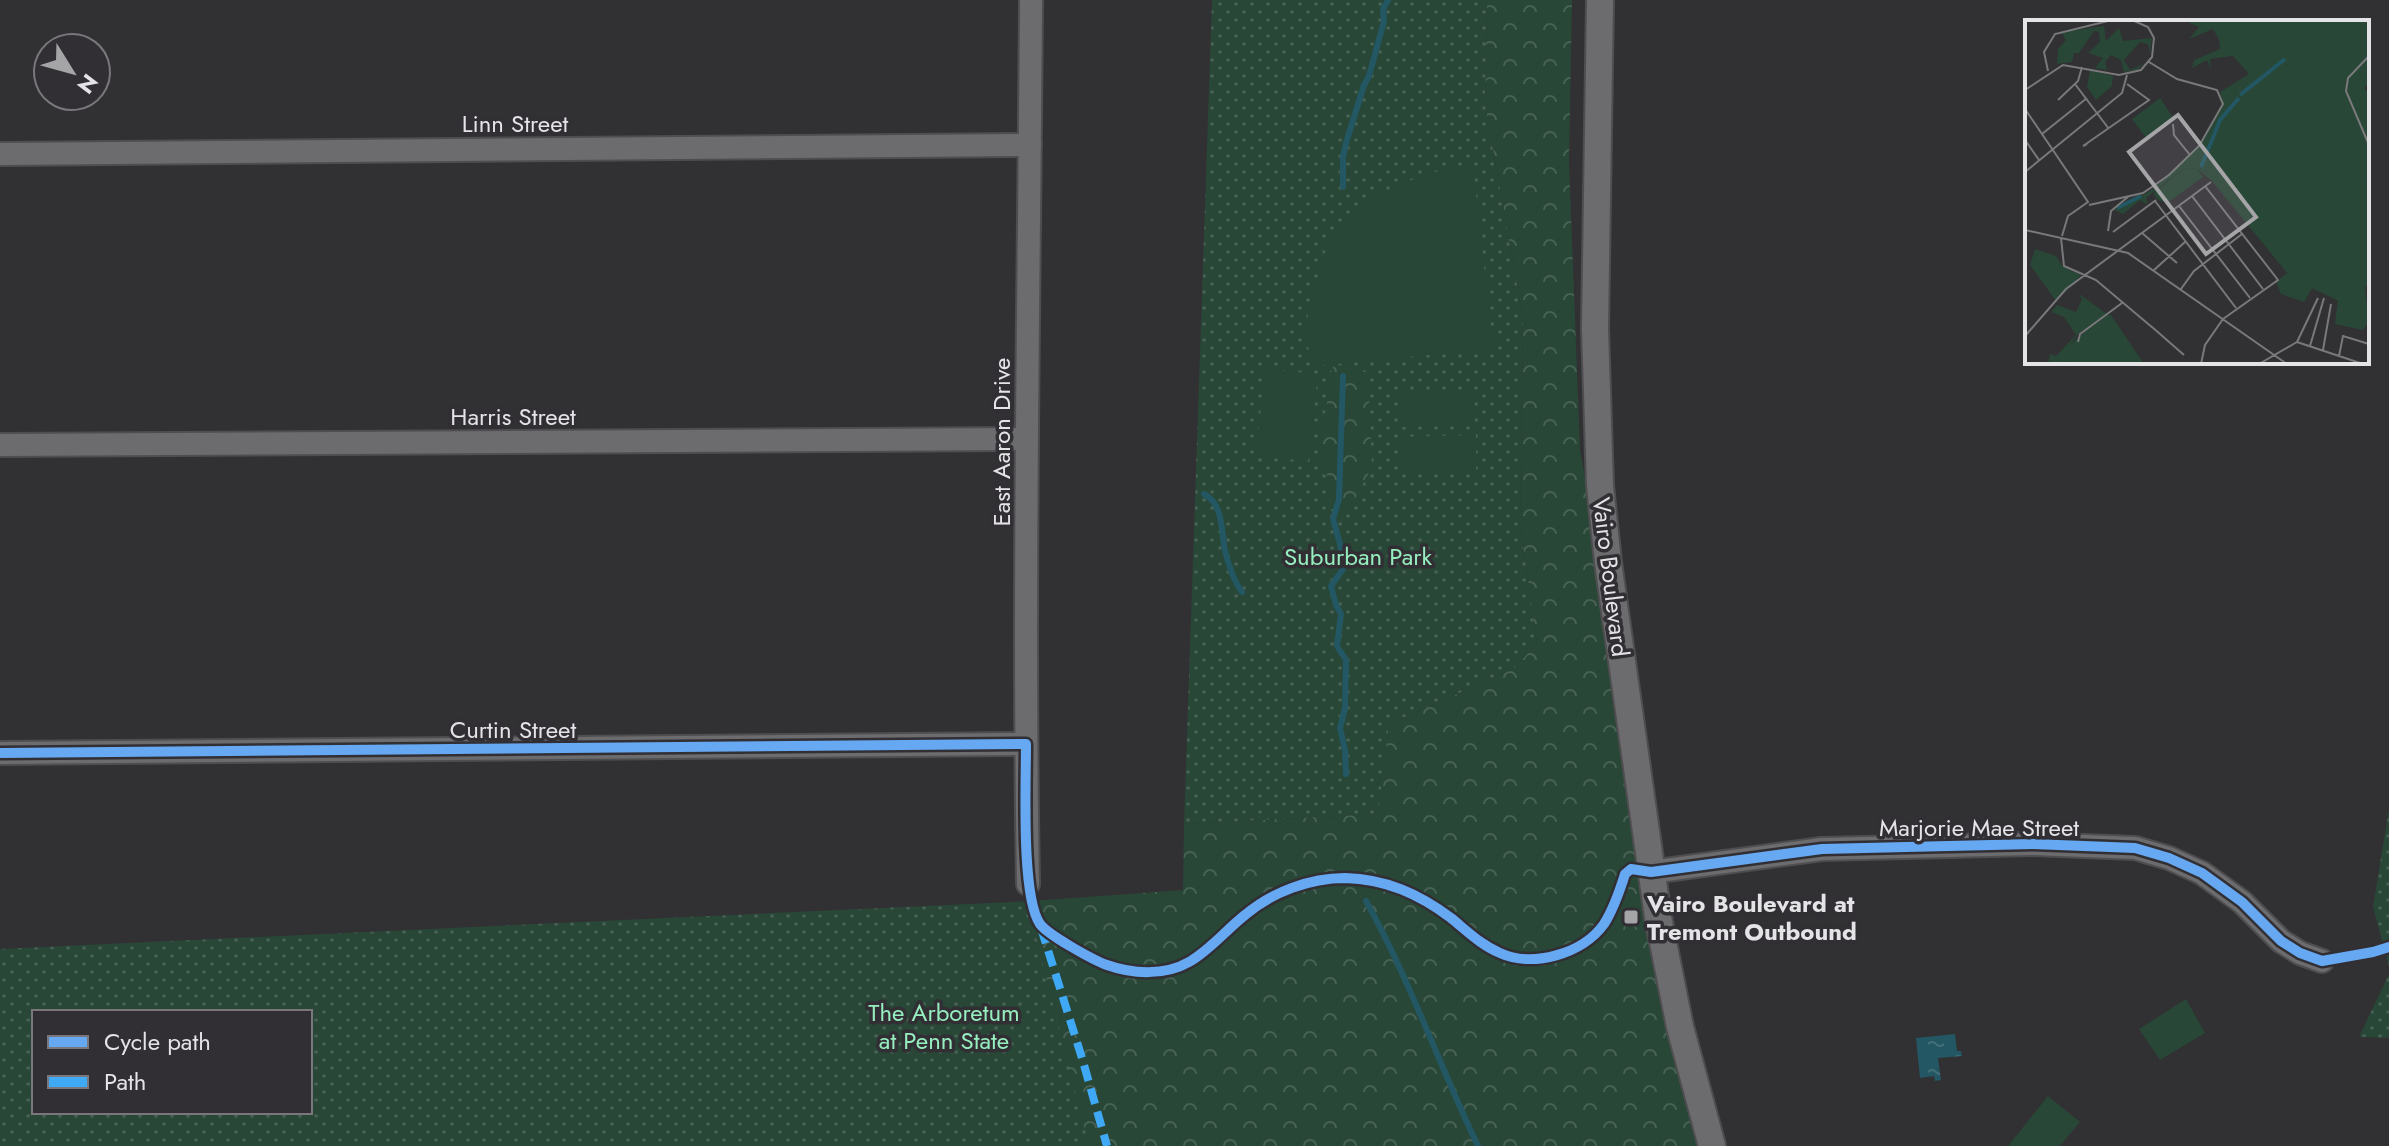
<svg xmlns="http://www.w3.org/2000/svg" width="2389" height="1146" font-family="Jost,sans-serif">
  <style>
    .grass { fill: url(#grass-dots); fill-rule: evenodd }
    .forest { fill: url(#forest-crowns) }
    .garden { fill: #284737 }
    .water { fill: url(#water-ripples) }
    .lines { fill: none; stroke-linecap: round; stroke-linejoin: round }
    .stream { stroke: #225763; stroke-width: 6 }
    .minor-casing { stroke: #4e4d4f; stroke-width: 26 }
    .tertiary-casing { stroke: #4e4d4f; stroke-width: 30 }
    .minor { stroke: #6c6c6e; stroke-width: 22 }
    .tertiary { stroke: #6c6c6e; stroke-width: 26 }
    .quiet { stroke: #3fa9f5; stroke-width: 8; stroke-dasharray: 16 8; stroke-linecap: butt }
    .cycleway-casing { stroke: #312f34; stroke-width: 15 }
    .cycleway { stroke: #66a8f1; stroke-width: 10 }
    .poi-dot { fill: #a5a4a7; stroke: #312f34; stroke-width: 3 }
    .labels { text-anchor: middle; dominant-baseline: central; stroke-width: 7; stroke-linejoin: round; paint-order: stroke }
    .street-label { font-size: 24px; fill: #e4e3e6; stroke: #312f34 }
    .park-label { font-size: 24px; fill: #96eebf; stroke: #312f34 }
    .poi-label { font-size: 24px; font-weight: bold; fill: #e4e3e6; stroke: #312f34; text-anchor: start }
    .inset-river { fill: none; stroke: #225763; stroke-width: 4 }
    .inset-road { fill: none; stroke: #79787b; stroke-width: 2 }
    .view { fill: #a5a4a7; fill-opacity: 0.15; stroke: #a5a4a7; stroke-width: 4 }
    .inset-edge { fill: none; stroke: #e4e3e6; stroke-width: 4 }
  </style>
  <defs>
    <pattern id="grass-dots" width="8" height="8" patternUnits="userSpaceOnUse" patternTransform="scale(2)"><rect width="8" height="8" fill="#284737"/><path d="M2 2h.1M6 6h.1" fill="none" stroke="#476154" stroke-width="1.8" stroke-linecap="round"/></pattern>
    <pattern id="forest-crowns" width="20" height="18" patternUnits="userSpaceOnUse" patternTransform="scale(2)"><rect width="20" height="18" fill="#284737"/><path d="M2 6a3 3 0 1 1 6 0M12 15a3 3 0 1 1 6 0" fill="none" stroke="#476154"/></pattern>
    <pattern id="water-ripples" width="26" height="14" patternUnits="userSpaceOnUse" patternTransform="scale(2)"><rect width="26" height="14" fill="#225763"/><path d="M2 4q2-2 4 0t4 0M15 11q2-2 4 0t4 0" fill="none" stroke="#426f79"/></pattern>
  </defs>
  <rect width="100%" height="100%" fill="#313033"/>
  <!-- grass -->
  <g class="grass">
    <path d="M 1212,0 L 1487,0 L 1485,104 L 1523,318 L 1520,523 L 1537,643 L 1514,669 L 1389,724 L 1380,814 L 1184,824 Z"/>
    <path d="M 2389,809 L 2389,966 L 2373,907 Z"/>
    <path d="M 1032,901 L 1107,1146 L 0,1146 L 0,949 ZM 34,1012 L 310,1012 L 310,1112 L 34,1112 Z"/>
    <path d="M 2389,974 L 2389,1038 L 2359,1037 Z"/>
  </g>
  <!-- forest -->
  <g class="forest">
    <path d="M 1487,0 L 1572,0 L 1569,162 L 1580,450 L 1652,855 L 1715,1146 L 1089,1146 L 1034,929 L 1032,901 L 1183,890 L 1184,824 L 1378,814 L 1389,724 L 1514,669 L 1537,643 L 1520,523 L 1523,318 L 1485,104 Z"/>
    <path d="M 1333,367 L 1362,369 L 1368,374 L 1372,467 L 1347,514 L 1331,513 L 1330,483 L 1318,450 L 1322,418 L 1327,409 L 1327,383 Z"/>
  </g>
  <!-- garden -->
  <g class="garden">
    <path d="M 1473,166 L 1491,329 L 1496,343 L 1484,355 L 1469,351 L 1317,366 L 1306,343 L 1306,334 L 1309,305 L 1324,262 L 1323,256 C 1337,231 1355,211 1378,194 C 1390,195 1403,183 1414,179 C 1433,171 1452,167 1473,166 Z"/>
    <path d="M 1265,369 L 1318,374 L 1308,461 L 1256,456 Z"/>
    <path d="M 1474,390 L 1475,425 L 1399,427 L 1398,392 Z"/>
    <path d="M 1476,435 L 1476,470 L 1400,472 L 1399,437 Z"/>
    <path d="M 2186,999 L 2205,1033 L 2160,1060 L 2139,1029 Z"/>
    <path d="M 2048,1096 L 2080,1122 L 2060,1146 L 2008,1146 Z"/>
  </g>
  <!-- water -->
  <path class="water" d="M 1955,1034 L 1957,1051 L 1961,1051 L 1962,1056 L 1938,1058 L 1941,1080 L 1935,1081 L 1934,1076 L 1920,1078 L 1916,1038 Z"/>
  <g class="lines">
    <!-- stream -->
    <g class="stream">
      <path d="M 1343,187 L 1343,157 L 1346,143 L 1364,85 L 1369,76 L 1384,21 L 1383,9 L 1388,0"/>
      <path d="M 1343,376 L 1339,499 L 1333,519 L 1340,544 L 1343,569 L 1331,586 L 1336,605 L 1341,614 L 1337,646 L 1346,660 L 1345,708 L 1340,728 L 1345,750 L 1346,774"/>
      <path d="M 1204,494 C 1224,504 1221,532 1225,551 C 1229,565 1233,580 1242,592"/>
      <path d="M 1366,901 C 1410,980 1439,1065 1478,1146"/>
    </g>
    <!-- minor casing -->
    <g class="minor-casing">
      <g id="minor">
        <path d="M 0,154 L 1030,145"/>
        <path d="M 0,445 L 1027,439"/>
        <path d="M 0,753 L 1026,744"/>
        <path d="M 1651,872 L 1822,849 L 2033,844 L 2135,848 L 2169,858 L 2202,873 L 2242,902 L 2281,941 L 2300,953 L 2322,961"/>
        <path d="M 1028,884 C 1023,589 1029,295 1031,0"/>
      </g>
    </g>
    <!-- tertiary casing -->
    <g class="tertiary-casing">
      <path id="tertiary" d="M 1600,0 L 1595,329 L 1600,486 L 1608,562 L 1658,917 L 1680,1027 L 1712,1146"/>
    </g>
    <!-- minor -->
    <use href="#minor" class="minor"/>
    <!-- tertiary -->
    <use href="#tertiary" class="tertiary"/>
    <!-- quiet -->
    <path class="quiet" d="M 1041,928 L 1082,1058 L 1107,1146"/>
    <!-- cycleway casing -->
    <g class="cycleway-casing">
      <path id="cycleway" d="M 0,753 L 1026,744 C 1026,782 1021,897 1040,924 C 1048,935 1093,960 1107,965 C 1132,974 1165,976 1189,962 C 1210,950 1226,930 1245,915 C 1272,892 1310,878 1345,878 C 1386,879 1419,894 1451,918 C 1467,931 1481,945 1500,953 C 1532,968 1583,954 1604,924 C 1613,910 1620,890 1625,874 L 1631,869 L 1651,872 L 1822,849 L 2033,844 L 2135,848 L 2169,858 L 2202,873 L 2242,902 L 2281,941 L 2300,953 L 2322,961 L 2373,952 L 2389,947"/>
    </g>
    <!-- cycleway -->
    <use href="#cycleway" class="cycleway"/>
  </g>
  <!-- markers -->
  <rect class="poi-dot" x="1623" y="909" width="16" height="16" rx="4"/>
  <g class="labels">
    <!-- street labels -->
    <g class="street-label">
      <text x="515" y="123">Linn Street</text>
      <text x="513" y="416">Harris Street</text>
      <text transform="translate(1001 442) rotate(-90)">East Aaron Drive</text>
      <text transform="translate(1611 577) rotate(83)">Vairo Boulevard</text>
      <text x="513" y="729">Curtin Street</text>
      <text x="1979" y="827">Marjorie Mae Street</text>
    </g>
    <!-- park labels -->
    <g class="park-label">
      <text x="1358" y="556">Suburban Park</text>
      <text x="944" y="1012">The Arboretum<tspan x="944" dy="28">at Penn State</tspan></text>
    </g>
    <!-- poi labels -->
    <g class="poi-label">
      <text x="1647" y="903">Vairo Boulevard at<tspan x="1647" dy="28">Tremont Outbound</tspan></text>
    </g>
  </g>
  <!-- overview -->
  <g transform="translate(2025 20)">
    <rect width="344" height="344" fill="#313033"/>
    <path d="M 228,0 L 344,0 L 344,62 L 339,68 L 344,74 L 344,262 L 340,268 L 344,301 L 338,310 L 310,304 L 313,280 L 287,268 L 279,282 L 256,274 L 251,262 L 262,253 L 187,161 L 252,77 L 188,9 L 186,1 ZM 65,50 L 88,56 L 87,66 L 71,80 L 62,67 ZM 135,78 L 150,100 L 122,119 L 107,99 ZM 159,148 L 172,149 L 178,157 L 142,183 L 133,180 L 128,174 ZM 80,294 L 86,295 L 119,344 L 23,344 Z" fill="#284737"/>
    <path d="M 158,0 L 195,0 L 188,1 L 188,7 L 250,74 L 267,54 L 294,46 L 256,3 L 232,0 L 263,0 L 287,32 L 309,44 L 315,62 L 311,96 L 328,124 L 325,138 L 308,131 L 299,117 L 308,71 L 294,49 L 263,64 L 187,161 L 172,149 L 159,148 L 121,178 L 123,185 L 115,180 L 98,194 L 89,190 L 125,171 L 176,123 L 198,84 L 195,72 L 224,54 L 208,36 L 185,39 L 186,49 L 182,40 L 167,48 L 169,40 L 195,29 L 194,20 L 188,9 L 164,19 L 174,7 ZM 295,0 L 344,0 L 344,24 L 318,44 L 305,28 L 305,37 L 297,38 L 293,28 L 301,26 ZM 79,6 L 81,21 L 94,8 L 98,21 L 127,18 L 125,33 L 123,24 L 115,22 L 99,40 L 105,50 L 120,43 L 111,50 L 99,52 L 96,40 L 86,35 L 80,42 L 82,50 L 70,48 L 78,38 L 63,33 L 75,22 L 74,12 L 69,11 L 54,33 L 49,33 L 47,42 L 32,44 L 33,29 L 41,20 L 36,12 ZM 344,36 L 344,62 L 339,68 L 344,78 L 329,62 L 324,75 L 321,64 ZM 321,73 L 344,119 L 338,136 L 335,119 L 320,98 ZM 344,153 L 344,262 L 326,287 L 287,268 L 279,282 L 270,278 L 290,231 L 290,215 L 308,202 L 318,207 L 335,191 L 335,168 ZM 10,229 L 31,236 L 38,247 L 56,255 L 31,281 L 5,245 ZM 53,273 L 82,294 L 54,313 L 42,329 L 44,336 L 39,336 L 44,341 L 23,344 L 25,334 L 31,336 L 51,315 L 39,297 L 26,292 L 32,285 L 51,292 L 57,279 Z" fill="#284737"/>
    <path class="inset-river" d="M 215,75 L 260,39M 176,147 L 195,100 L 214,78M 92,188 L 116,176"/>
    <path class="inset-road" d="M 344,36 L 323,58 L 321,71 L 344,125M 23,51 L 19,32 L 30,14 L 87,0M 50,64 L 84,109M 0,70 L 38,45 L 94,55 L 116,50 L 127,37 L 129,18 L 123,7 L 107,0M 33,80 L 53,61 L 57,47M 0,89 L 63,182 L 43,196 L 37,216M 148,104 L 149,115 L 165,135M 17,114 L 62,78M 0,120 L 14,140M 62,124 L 58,126 L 124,80 L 102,64M 0,152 L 97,73 L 102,55M 180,166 L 253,260 L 198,299M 167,176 L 238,269M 130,181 L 211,288M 64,185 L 118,173 L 144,155 L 174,126 L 198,84 L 192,70 L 152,59 L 124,42M 154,186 L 225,278M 0,210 L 103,233 L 262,344M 83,211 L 86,191 L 104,176M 88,212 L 131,180M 117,213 L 152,243M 36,218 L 39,246 L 71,260 L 128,308M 129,250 L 160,222M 156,269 L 169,251 L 217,214M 127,307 L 159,335M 0,316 L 41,269 L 186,162M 53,322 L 55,314 L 97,283M 272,322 L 338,344M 272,322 L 293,278M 285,326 L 299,278M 298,330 L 306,284M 314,336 L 318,316 L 344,324M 176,344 L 180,325 L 198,299M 234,344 L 272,322"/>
    <path class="view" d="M 153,95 L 231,197 L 181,234 L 104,132 Z"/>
    <rect width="344" height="344" class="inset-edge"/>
  </g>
  <!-- legend -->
  <rect x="32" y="1010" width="280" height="104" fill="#312f34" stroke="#79777b" stroke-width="2"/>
  <rect x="48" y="1036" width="40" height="12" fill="#66a8f1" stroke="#79777b" stroke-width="2"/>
  <text x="104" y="1050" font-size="24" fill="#e4e3e6">Cycle path</text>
  <rect x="48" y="1076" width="40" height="12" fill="#3fa9f5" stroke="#79777b" stroke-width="2"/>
  <text x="104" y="1090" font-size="24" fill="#e4e3e6">Path</text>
  <!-- north arrow -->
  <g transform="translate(72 72) rotate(127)"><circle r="38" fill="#312f34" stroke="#79777b" stroke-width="2"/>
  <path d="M0-6L14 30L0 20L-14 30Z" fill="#a5a4a7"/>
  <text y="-12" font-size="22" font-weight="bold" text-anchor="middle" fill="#e4e3e6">N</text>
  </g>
</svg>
